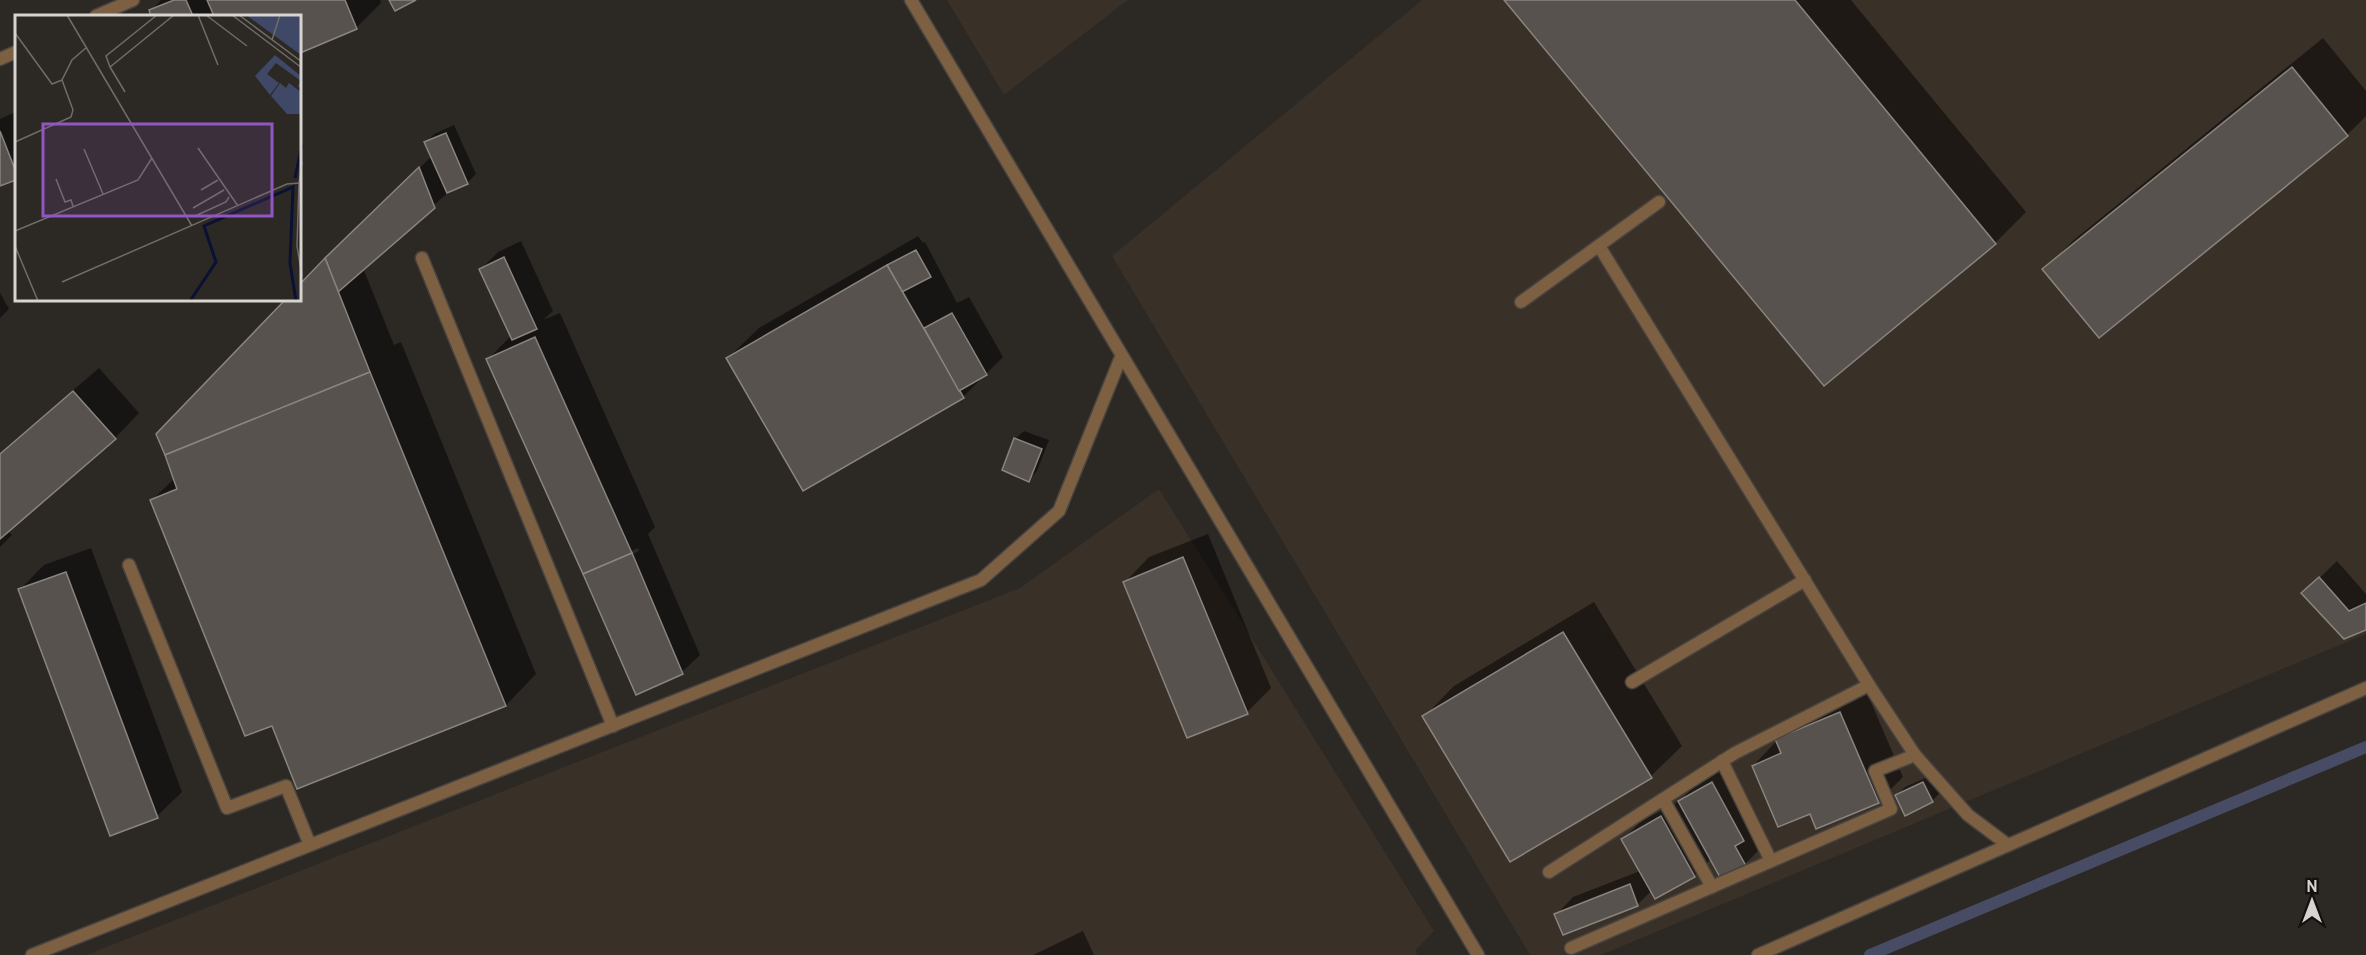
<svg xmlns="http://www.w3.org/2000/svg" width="2366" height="955" font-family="Overpass,sans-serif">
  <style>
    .built { fill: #393027 }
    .shadow { fill: #0007; fill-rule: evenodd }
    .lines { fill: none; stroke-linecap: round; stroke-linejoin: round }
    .stream { stroke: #474b64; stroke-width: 12 }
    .building { fill: #57524d; stroke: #89847f; stroke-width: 1.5 }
    .lane-casing { stroke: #474340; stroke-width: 15 }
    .street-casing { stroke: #474340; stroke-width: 15 }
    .lane { stroke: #7d5f41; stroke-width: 12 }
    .street { stroke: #7d5f41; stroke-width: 12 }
    .inset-river { fill: none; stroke: #0a1135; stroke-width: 3 }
    .inset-road { fill: none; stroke: #706c69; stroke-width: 1.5 }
    .view { fill: #9256c3; fill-opacity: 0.15; stroke: #9256c3; stroke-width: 3 }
    .inset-edge { fill: none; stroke: #d6d3d0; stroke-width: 3 }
  </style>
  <rect width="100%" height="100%" fill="#2c2824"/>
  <!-- built -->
  <g class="built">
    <path d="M 947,0 L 1128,0 L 1004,95 Z"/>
    <path d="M 1422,0 L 2366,0 L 2366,634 L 1601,955 L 1530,955 L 1112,256 Z"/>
    <path d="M 1159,489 L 1434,931 L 1416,950 L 1417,955 L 86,955 L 1020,588 Z"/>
  </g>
  <!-- shadow -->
  <g class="shadow">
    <path d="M 161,0 L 380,0 L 381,3 L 357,27 L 300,52 L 300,16 L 153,16 L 151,11 Z"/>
    <path d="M 1506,0 L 1851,0 L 2026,212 L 1995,243 L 1824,384 Z"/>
    <path d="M 2323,38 L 2366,91 L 2366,116 L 2347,135 L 2044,269 L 2075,239 Z"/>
    <path d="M 16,112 L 16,178 L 0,185 L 0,119 Z"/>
    <path d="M 454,125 L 476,174 L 467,183 L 452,189 L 363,268 L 394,345 L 401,342 L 536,674 L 506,705 L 298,787 L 273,724 L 152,500 L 175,478 L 287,300 L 300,300 L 300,286 L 432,156 L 426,143 L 434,134 Z"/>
    <path d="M 918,236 L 923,243 L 925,242 L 957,303 L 969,297 L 1003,357 L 963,397 L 728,358 L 759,328 Z"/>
    <path d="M 521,241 L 553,311 L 543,320 L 560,313 L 655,527 L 648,534 L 700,655 L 682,672 L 636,693 L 488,359 L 511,336 L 481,269 L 498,252 ZM 638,548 L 639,551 L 603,567 L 603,564 Z"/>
    <path d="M 0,293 L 9,309 L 0,318 Z"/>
    <path d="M 99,368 L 139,413 L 115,438 L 8,531 L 12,535 L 0,547 L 0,453 Z"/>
    <path d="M 1024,431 L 1049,440 L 1037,471 L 1029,480 L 1015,439 Z"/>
    <path d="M 1208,534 L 1271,688 L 1247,712 L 1125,582 L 1149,557 Z"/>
    <path d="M 91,548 L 182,792 L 157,816 L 111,834 L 19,590 L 44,565 Z"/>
    <path d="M 2337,561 L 2366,594 L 2366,629 L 2304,593 Z"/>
    <path d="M 1594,602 L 1682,746 L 1651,776 L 1424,717 L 1454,686 Z"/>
    <path d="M 1865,688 L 1903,777 L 1878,802 L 1753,766 L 1802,714 Z"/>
    <path d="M 1730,766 L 1760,822 L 1752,830 L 1762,847 L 1745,864 L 1711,859 L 1694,876 L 1652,890 L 1638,904 L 1564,933 L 1556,915 L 1573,897 L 1640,871 L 1623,840 L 1640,822 L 1679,801 L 1697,784 Z"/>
    <path d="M 1932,775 L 1940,793 L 1932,801 L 1896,796 L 1905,787 Z"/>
    <path d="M 1083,931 L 1094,955 L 1033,955 Z"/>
  </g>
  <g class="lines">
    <!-- stream -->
    <path class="stream" d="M 1870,955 L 2366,747"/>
  </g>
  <!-- building -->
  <g class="building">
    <path d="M 174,0 L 186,0 L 193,16 L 151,16 L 149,10 Z"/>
    <path d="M 207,0 L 345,0 L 357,29 L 300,53 L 300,16 L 214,16 Z"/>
    <path d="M 389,0 L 416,0 L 395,11 Z"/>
    <path d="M 1504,0 L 1795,0 L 1996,244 L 1824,386 Z"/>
    <path d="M 2292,67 L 2348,136 L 2099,338 L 2042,269 Z"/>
    <path d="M 0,131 L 16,172 L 16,180 L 0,186 Z"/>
    <path d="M 446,133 L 468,184 L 447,193 L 424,142 Z"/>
    <path d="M 419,167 L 435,208 L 338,292 L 325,258 Z"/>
    <path d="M 916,250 L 931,277 L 902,292 L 887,265 Z"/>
    <path d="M 504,257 L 537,329 L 512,340 L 479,269 Z"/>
    <path d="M 325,258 L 370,372 L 165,455 L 156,434 L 285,300 L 300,300 L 300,284 Z"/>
    <path d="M 887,265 L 964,398 L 803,491 L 726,358 Z"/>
    <path d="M 952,313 L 987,375 L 959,391 L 924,328 Z"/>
    <path d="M 535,337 L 632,553 L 583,574 L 486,359 Z"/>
    <path d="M 370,372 L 506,706 L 297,789 L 272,726 L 245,736 L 150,500 L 177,489 L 165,455 Z"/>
    <path d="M 73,391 L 116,439 L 0,539 L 0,454 Z"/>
    <path d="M 1014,438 L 1042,449 L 1029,482 L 1002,470 Z"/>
    <path d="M 632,553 L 683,674 L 636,695 L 583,574 Z"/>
    <path d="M 1183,557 L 1248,714 L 1187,738 L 1123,582 Z"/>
    <path d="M 66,572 L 158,818 L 110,836 L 18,589 Z"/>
    <path d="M 2319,577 L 2349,611 L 2366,603 L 2366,630 L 2344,639 L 2301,593 Z"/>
    <path d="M 1563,632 L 1652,778 L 1510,862 L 1422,716 Z"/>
    <path d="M 1840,712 L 1879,803 L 1816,829 L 1810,814 L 1778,827 L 1752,766 L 1781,753 L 1775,739 Z"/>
    <path d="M 1712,782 L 1744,841 L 1735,846 L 1746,866 L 1721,879 L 1678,801 Z"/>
    <path d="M 1923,782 L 1933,802 L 1905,816 L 1895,795 Z"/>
    <path d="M 1661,816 L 1695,877 L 1655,899 L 1621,839 Z"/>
    <path d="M 1630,884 L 1638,906 L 1563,935 L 1554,914 Z"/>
  </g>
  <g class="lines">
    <!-- lane casing -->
    <g class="lane-casing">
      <g id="lane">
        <path d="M 1599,246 L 1869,685 L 1915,755 L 1968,815 L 2008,845"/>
        <path d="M 422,258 L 613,726"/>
        <path d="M 1521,302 L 1659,202"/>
        <path d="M 129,565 L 227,808 L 286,786 L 310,845"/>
        <path d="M 1632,682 L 1805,580"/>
        <path d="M 1722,761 L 1771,861"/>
        <path d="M 1663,799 L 1712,887"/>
        <path d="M 1549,872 L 1735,753 L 1869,685"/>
        <path d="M 1571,948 L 1891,809 L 1875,771 L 1915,755"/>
        <path d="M 32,955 L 981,580 L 1059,511 L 1121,357"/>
        <path d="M 1758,955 L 2366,688"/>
      </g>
    </g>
    <!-- street casing -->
    <g class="street-casing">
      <g id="street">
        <path d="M 911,0 L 1478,955"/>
        <path d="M 96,16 L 133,0"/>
        <path d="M 0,59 L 16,52"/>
      </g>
    </g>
    <!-- lane -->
    <use href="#lane" class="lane"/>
    <!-- street -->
    <use href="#street" class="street"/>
  </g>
  <!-- overview -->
  <g transform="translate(15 15)">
    <rect width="286" height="286" fill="#2c2824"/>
    <path d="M 231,0 L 286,0 L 286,40 ZM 260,40 L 286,61 L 286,74 L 283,71 L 286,66 L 261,48 L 252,59 L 264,68 L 255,80 L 240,61 ZM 265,68 L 271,73 L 274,68 L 286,77 L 285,99 L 272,99 L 256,81 Z" fill="#3f4867"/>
    <path class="inset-river" d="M 280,163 L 287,130M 175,286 L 201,247 L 189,211 L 278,172 L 275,248 L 281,286"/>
    <path class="inset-road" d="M 52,0 L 177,211M 142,0 L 91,41 L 95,52 L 159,0M 183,0 L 203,50M 191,0 L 232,31M 217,0 L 287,53M 224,0 L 287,47M 0,18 L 37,69 L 47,65M 257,25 L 265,0M 95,52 L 110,77M 0,127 L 56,102 L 58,95 L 47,65 L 57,45 L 72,32M 183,133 L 223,191M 69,134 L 88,179M 41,164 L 50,187 L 56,185 L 58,191M 284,168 L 282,231 L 287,261M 186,175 L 203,165M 178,193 L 209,175M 180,201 L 211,187 L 214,182M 0,216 L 123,165 L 137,143M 0,231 L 23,286M 47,267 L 272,169 L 284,168 L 287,147"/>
    <path class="view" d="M 28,109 L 257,109 L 257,201 L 28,201 Z"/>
    <rect width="286" height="286" class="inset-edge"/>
  </g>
  <!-- north arrow -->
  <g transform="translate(2312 901)" stroke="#13110f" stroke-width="4.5" paint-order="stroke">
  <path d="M0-4.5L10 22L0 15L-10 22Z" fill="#d6d3d0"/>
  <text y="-9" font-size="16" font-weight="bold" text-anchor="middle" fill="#d6d3d0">N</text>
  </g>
</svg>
